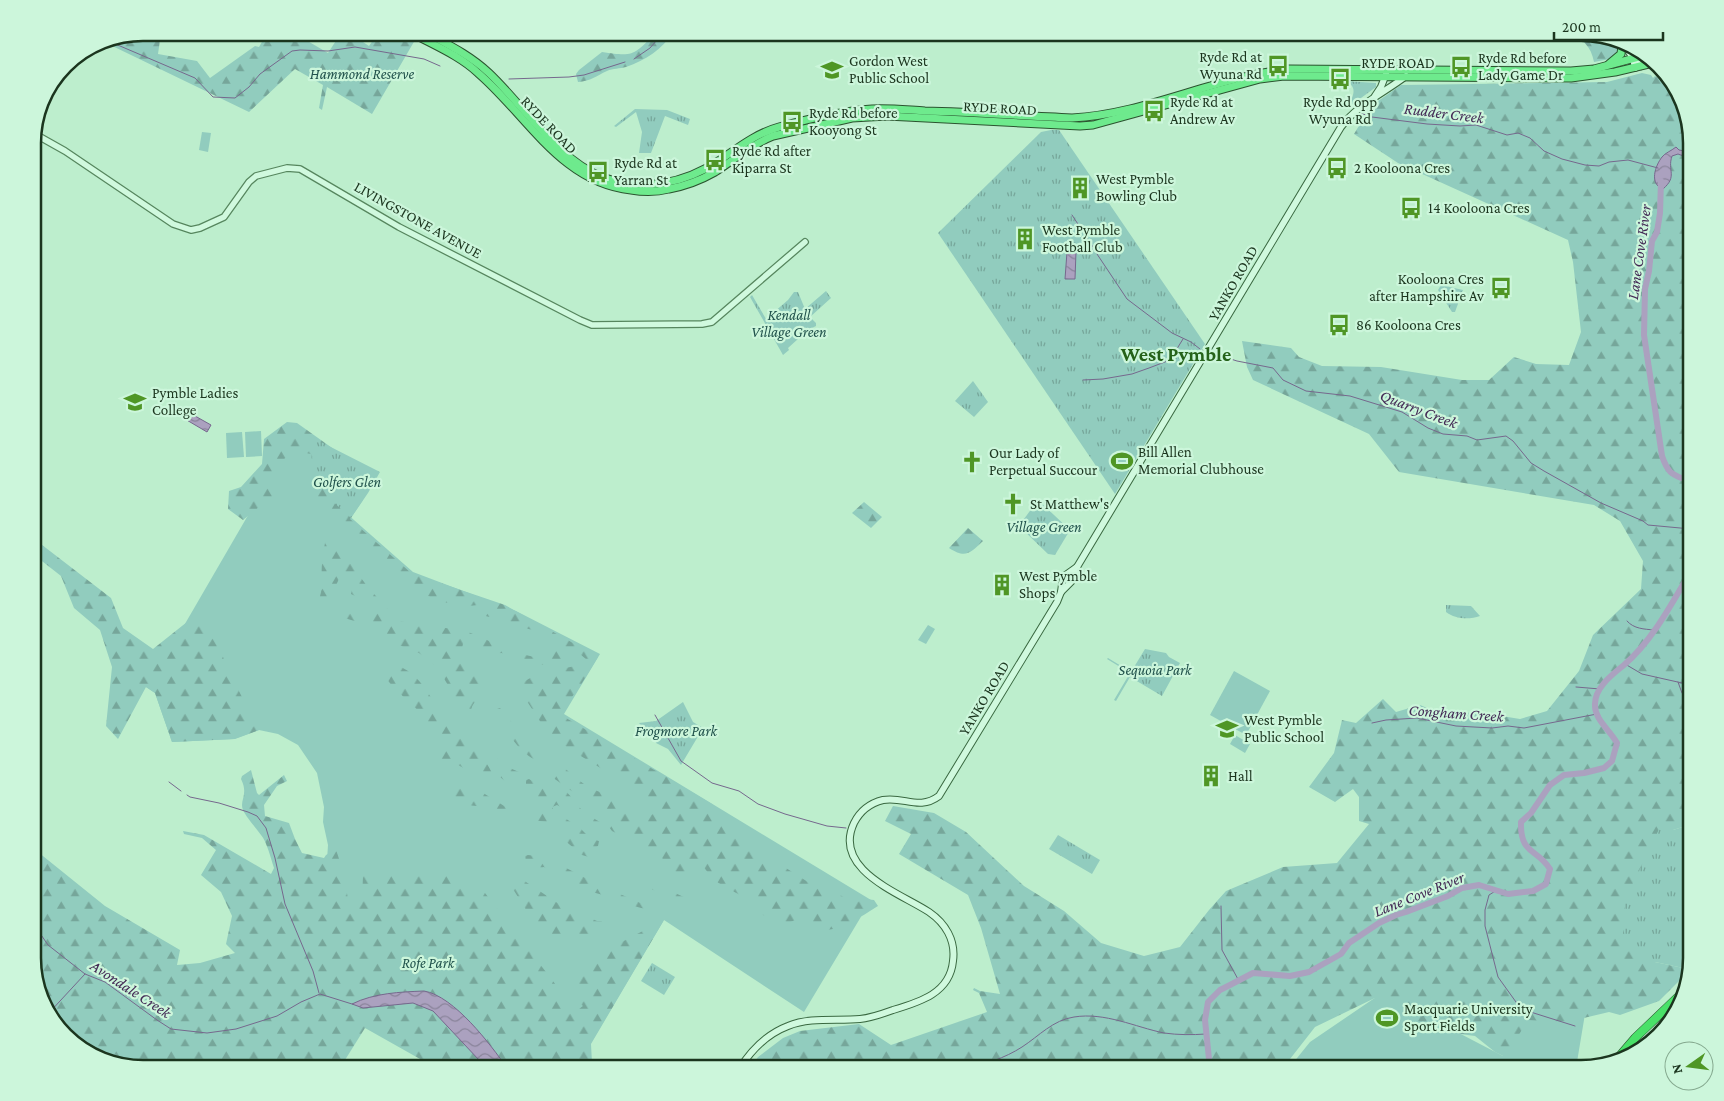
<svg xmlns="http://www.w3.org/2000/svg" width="1724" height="1101" font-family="'Crimson Pro',serif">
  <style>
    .grass { fill: #91ccbe }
    .forest { fill: url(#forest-firs) }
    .park { fill: url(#park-tufts) }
    .water { fill: url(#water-waves); stroke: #76688d }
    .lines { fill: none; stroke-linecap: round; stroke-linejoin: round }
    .stream { stroke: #76688d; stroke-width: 1 }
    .river { stroke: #aba1bf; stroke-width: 6 }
    .tertiary-casing { stroke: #56865e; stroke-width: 8 }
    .secondary-casing { stroke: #396840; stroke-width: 8 }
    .trunk-casing { stroke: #2b532f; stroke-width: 9 }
    .motorway-casing { stroke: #2b532f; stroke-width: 9 }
    .tertiary { stroke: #d0f9de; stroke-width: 5.5 }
    .secondary { stroke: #d0f9de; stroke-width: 6 }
    .trunk { stroke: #6eea8d; stroke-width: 7 }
    .motorway { stroke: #49e168; stroke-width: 8 }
    .labels { text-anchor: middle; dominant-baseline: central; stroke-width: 4.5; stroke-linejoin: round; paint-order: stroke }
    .poi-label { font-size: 15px; fill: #1b351e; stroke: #ccf6db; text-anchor: start }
    .street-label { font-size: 15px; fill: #1b351e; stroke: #ccf6db }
    .park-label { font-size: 15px; font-style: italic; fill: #21524c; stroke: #ccf6db }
    .water-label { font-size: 16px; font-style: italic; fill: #432a55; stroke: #ccf6db }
    .district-label { font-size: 20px; font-weight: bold; fill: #256219; stroke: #ccf6db }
    .rim { fill: none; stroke: #1b351e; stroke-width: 2.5 }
  </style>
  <defs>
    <pattern id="forest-firs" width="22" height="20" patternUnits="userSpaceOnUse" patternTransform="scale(1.25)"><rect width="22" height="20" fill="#91ccbe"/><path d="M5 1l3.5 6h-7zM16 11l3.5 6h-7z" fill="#76a69a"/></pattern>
    <pattern id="park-tufts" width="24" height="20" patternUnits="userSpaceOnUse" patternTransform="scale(1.25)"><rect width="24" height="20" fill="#91ccbe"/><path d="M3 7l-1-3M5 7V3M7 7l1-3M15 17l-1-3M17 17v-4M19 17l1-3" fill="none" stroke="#76a69a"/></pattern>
    <pattern id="water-waves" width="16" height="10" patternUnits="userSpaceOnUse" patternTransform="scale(1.25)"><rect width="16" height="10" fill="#aba1bf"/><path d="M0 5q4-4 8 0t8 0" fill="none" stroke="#8a849b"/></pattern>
  </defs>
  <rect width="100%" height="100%" fill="#bdeecd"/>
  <!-- grass -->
  <g class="grass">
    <path d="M 202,132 L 211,133 L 208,152 L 199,150 Z"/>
    <path d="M 33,355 C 41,367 42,379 33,391 Z"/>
    <path d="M 261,431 L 262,456 L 246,457 L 245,432 Z"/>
    <path d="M 242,432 L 244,457 L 227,458 L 226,433 Z"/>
    <path d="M 290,449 L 315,452 L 329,498 L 413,572 L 516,611 L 600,654 L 564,714 L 871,900 L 804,1012 L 664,920 L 576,1068 L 324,906 L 328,845 L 323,822 L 324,807 L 317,773 L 298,745 L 278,734 L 259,730 L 234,739 L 172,742 L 155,693 L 146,687 L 164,660 L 283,455 Z"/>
    <path d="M 928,625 L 935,629 L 926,644 L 918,640 Z"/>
    <path d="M 1234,671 L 1270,691 L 1246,735 L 1210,715 Z"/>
    <path d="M 1235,735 L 1250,744 L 1245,753 L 1230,744 Z"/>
    <path d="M 1574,923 L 1598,936 L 1576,1068 L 1289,1068 L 1310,1042 L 1382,993 L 1503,1056 Z"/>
  </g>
  <!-- forest -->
  <g class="forest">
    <path d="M 143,33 L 161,33 L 158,54 L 197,61 L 210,78 L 255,46 L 259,47 L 267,33 L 294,33 L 328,53 L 341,33 L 348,33 L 355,37 L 358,33 L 369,33 L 363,42 L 369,46 L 378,33 L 400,33 L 415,40 L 372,114 L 327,87 L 322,110 L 319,108 L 323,85 L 295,69 L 249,112 L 102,41 L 127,36 L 128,38 L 134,34 Z"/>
    <path d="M 656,33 L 673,33 C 662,49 646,60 626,67 C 620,69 613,68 607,71 C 596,76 591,81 578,82 L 576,74 L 579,70 L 602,52 C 635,57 633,55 656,33 Z"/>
    <path d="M 1568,33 L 1581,33 L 1619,44 L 1618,55 L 1610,59 L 1594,62 C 1591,46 1583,39 1568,33 Z"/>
    <path d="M 1660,72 L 1661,72 L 1677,88 L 1691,143 L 1691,825 L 1689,825 L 1673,830 L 1655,962 L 1688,969 L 1687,973 L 1659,1001 L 1620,1015 L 1609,1012 L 1567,1022 L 1528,1020 L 1505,1057 L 1495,1052 L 1475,1036 L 1430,1030 L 1403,1010 L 1375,998 L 1315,1027 L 1283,1068 L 750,1068 L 758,1057 L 783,1038 L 800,1031 L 859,1024 L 891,1045 L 987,1012 L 979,993 L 973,990 L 974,988 L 980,991 L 1000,994 L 981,928 L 968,895 L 899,854 L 911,834 L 885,821 L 893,806 L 934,813 L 966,832 L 1024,886 L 1064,911 L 1101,943 L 1144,956 L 1180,947 L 1209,910 L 1226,891 L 1283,867 L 1337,863 L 1369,824 L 1359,821 L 1359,797 L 1353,789 L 1335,802 L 1309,787 L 1334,753 L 1342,720 L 1356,723 L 1383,699 L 1396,712 L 1420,705 L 1444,715 L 1477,712 L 1520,719 L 1547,711 L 1579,671 L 1593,635 L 1641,589 L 1643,561 L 1620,521 L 1594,505 L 1399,472 L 1369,434 L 1253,380 L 1247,367 L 1242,341 L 1291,348 L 1299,357 L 1322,366 L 1381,367 L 1462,380 L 1489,380 L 1514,357 L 1536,364 L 1569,365 L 1581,332 L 1573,262 L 1568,240 L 1398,163 L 1354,134 L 1371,106 L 1401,85 L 1607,82 L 1642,73 L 1651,75 L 1653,78 L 1655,76 L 1658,78 Z"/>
    <path d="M 287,422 L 297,423 L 342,455 L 363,500 L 350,519 L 411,573 L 505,605 L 598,657 L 577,691 L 562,708 L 564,716 L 566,718 L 712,804 L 731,827 L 761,852 L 822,891 L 840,895 L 854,903 L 865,899 L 874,900 L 878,906 C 863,915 835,936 818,928 C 812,926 806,921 801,918 L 785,924 L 763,915 L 762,907 C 747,898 731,891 717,882 C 708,876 708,870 701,865 L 695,866 L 690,876 L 685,878 L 682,877 L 666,865 L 663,859 L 653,851 L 644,849 L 632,841 L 612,831 L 591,803 L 573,792 L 552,777 L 549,772 L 551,764 C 564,764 574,777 584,784 C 596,792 613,796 625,806 C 629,809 631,814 636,817 C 644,819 652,815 658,811 L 657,805 L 653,800 L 571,750 L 549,735 L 519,689 C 524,672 570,669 585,663 L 587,660 L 580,654 L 569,656 L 556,664 L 550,663 L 540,665 L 519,661 L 502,653 L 486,654 L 479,650 L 473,642 L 464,640 L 462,648 L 477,672 L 484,678 L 486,690 C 477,702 468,703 472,719 L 470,720 L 465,717 L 457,700 L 437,667 L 419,653 L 391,642 L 390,634 L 384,636 L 369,633 L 368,625 L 341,617 L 344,612 L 367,612 L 372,609 C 370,600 359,598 351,594 L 355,576 L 341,574 C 337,584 323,614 315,618 L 321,592 L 322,559 L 325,543 L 325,527 L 329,531 L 347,559 L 367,586 L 398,621 L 466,631 L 517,653 L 543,659 L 549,657 L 554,653 C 553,645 550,638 542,634 C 534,629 522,628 512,625 C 500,621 491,616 478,615 L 475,611 L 480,610 L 480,607 L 478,605 L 459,607 L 405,588 L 342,526 L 315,497 L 310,489 C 315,477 313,466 311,454 C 305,453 299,452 294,454 C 276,458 272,481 276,497 L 269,499 L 243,520 L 228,509 L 229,491 L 241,487 L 262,464 L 264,439 Z"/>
    <path d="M 864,502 L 882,517 L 871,528 L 852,513 Z"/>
    <path d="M 968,528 L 983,541 C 970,553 966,559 949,548 Z"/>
    <path d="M 33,538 L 111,598 L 123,628 L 153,649 L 187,622 L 214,623 L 225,664 L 259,730 L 235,739 L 172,742 L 155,693 L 146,687 L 118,739 L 106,726 L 112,667 L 100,630 L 74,608 L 61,576 L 33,554 Z"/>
    <path d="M 391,664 C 424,670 433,708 453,730 C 457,735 462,735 466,739 C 476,749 486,760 492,773 L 496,769 L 493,759 L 494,756 L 505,766 L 519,772 L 524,777 L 524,782 L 513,788 L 499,776 L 497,780 L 489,783 L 448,759 L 441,763 L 436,753 L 438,741 L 425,717 L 393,687 L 382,673 Z"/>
    <path d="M 500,708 L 537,753 L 539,759 L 537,761 C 518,752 506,731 497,712 L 497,709 Z"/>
    <path d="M 251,770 L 257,793 L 259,795 L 284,775 L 287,781 L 277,786 L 264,805 L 265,816 L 289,823 L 295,839 L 302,853 L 324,858 L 326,855 L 336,849 L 345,879 L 348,900 L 353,908 L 362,904 L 363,875 L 399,873 L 449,876 L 485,893 L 576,1011 L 583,1006 L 576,999 C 576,984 578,973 587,960 L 664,920 L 591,1044 L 592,1063 L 608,1068 L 436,1068 L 365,1028 L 340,1068 L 143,1068 L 82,1050 L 47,1013 L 33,965 L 33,848 L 105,906 L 180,950 L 177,965 L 200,963 L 235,953 L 226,944 L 232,916 L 221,892 L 201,875 L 216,850 L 202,838 L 184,834 L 183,831 L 204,835 L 271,874 L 274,868 C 271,859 267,842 261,835 C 257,829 246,817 243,810 C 239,800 249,795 241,779 L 242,776 Z"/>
    <path d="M 529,779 L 554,794 L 564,789 L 573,799 L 574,804 C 584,810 590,817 600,822 L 600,827 L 598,827 L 594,823 L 590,822 L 557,805 L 552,807 L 554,811 L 580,828 L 591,839 L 599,841 L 598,846 L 592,850 L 594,855 L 592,858 L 582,855 L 563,839 L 563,834 L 571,836 L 573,834 L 571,829 L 566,825 L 533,820 L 531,816 L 538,816 L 541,810 L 537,798 L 526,786 L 526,780 Z"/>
    <path d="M 458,780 L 480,791 L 509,809 L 509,815 L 504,816 C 495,808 479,806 467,805 L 463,798 C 456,799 450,804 445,796 L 455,781 Z"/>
    <path d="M 528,855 L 545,857 L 599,885 L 643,904 L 655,905 L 657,906 L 655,912 L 652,911 L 634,906 L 625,899 L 614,898 L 581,889 L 544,867 C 537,868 531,866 526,861 L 525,856 Z"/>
    <path d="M 516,879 L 523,880 L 562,906 L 597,921 L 610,921 L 611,924 L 585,937 L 560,938 L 558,947 L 553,950 L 548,945 L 513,889 L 514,881 Z"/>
    <path d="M 656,884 L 690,900 L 687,909 L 650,888 Z"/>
  </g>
  <!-- park -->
  <g class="park">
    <path d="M 1345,81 L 1376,83 L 1376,87 L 1346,109 C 1352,99 1360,87 1345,81 Z"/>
    <path d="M 635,109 L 667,110 L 690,119 L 688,125 L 665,116 L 651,153 L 639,153 L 642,132 L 636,112 L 616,127 L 614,126 Z"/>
    <path d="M 1051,130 L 1059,130 L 1205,344 L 1115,494 L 938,233 L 1041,132 Z"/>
    <path d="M 1441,285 L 1463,290 L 1455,312 L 1452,312 L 1438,290 Z"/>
    <path d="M 826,291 L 831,298 L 810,317 L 816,323 L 816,326 L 808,330 L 788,348 L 789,350 L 783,355 L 750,297 L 752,295 L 766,319 L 788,300 L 794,292 L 798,292 L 805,309 Z"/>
    <path d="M 973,381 L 988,402 L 974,417 L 955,401 Z"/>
    <path d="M 313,438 L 380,472 L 368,493 L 351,518 L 329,498 L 312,458 L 315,452 L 307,449 Z"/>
    <path d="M 1038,500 L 1070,530 L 1055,555 L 1048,554 L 1020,527 L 1021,523 Z"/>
    <path d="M 1446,605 L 1471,606 L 1480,616 C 1469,620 1455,619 1446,612 Z"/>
    <path d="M 1145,649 L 1166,653 L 1169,657 L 1180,663 L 1162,696 L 1130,677 L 1116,701 L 1114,700 L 1130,673 L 1107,659 L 1108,658 L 1131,672 Z"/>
    <path d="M 683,702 L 693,722 L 703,728 L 681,765 L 668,749 L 656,743 L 655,735 L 647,732 L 639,723 L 656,721 Z"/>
    <path d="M 1689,825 L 1691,825 L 1691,958 L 1688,969 L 1655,962 L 1623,935 L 1625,900 L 1660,827 L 1673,830 Z"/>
    <path d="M 1058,835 L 1100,860 L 1092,874 L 1049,849 Z"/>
    <path d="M 652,963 L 675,977 L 664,995 L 641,981 Z"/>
  </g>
  <!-- water -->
  <g class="water">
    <path d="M 1676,147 L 1679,150 L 1691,152 L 1691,159 L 1678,154 L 1672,156 C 1667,171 1678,176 1663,189 C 1649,184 1655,166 1662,157 C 1665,153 1671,151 1676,147 Z"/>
    <path d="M 1067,252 L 1076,252 L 1075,279 L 1065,279 Z"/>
    <path d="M 188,412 L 211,425 L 207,432 L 185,419 Z"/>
    <path d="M 424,991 C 454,996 491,1045 507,1068 L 483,1068 L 479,1060 L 433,1011 L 413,1003 L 363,1008 L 352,1004 C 374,993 400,992 424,991 Z"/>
  </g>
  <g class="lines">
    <!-- stream -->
    <g class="stream">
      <path d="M 106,40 L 195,78 L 213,97 L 235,98 L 249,87 L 260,74 L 292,51 L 300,50 L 328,51 L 355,47 L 424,59 L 440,66"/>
      <path d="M 634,59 L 650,48 L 664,32"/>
      <path d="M 509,79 L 569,77 L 584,75 L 625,62"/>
      <path d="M 1360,113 L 1372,117 L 1427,124 L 1460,126 L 1476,125 L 1507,135 L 1518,133 L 1530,138 L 1544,151 L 1562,159 L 1585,165 L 1599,166 L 1609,162 L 1628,160 L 1658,168"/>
      <path d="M 1072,215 L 1093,247"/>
      <path d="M 1097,254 L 1127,299 L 1172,333 L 1191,342 L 1200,349"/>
      <path d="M 1212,353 L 1237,361 L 1273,368 L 1283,380 L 1306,391 L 1350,396 L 1402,412 L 1428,428 L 1443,434 L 1467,436 L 1477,440 L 1506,436 L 1513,441 L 1531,463 L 1544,471 L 1601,503 L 1643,521 L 1648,525 L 1691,529"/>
      <path d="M 1083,380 L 1103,379 L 1132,374 L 1149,368 L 1170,360 L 1183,339"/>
      <path d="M 1627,621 C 1634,629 1644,629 1654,630"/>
      <path d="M 1625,664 L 1642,674 L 1691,685"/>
      <path d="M 1678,682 L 1682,693"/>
      <path d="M 1576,687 L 1600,689"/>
      <path d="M 655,715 L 681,761 L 712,783 L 739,791 L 758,804 L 785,814 L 827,826 L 846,828"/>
      <path d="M 1372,723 L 1386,720 L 1417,718 L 1456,726 L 1492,728 L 1508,726 L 1524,728 L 1597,714"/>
      <path d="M 169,782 L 181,791"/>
      <path d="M 187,795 L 190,797 L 219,803 L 248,812 L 257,816 L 266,828 L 275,858 L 285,904 L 313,971 L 319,993"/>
      <path d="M 1497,890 L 1489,895 L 1485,910 L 1485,926 L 1498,977 L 1521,1009 L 1575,1026"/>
      <path d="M 1221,906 L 1222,950 L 1239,981"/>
      <path d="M 33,923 L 48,945 L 85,974 L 105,982 L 157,1020 L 171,1029 L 207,1033 L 236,1029 L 277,1016 L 301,1002 L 320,994 L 352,1004"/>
      <path d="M 48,1014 L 85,974"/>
      <path d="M 806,1068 L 812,1067 L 823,1068"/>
      <path d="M 965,1068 C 984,1065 1005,1058 1022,1047 C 1039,1036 1053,1020 1074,1017 C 1105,1012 1135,1027 1164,1033 C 1178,1035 1192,1035 1206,1034"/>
    </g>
    <!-- river -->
    <g class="river">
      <path d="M 1661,181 L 1660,213 L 1657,232 L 1652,241 L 1649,271 L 1645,289 L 1644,335 L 1662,456 C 1669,476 1673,474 1691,482"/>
      <path d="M 1207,1068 L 1209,1059 L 1205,1020 L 1208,1002 L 1220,990 L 1230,985 L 1253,973 L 1290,976 L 1309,972 L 1341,954 L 1349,943 L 1379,923 L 1396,915 L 1406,912 L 1448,896 L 1462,888 L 1479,885 L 1508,894 L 1533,891 L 1546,884 L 1550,869 C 1537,848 1520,855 1521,822 L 1531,813 L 1550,785 L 1564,775 L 1584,773 L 1604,768 L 1612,761 L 1617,743 C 1610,730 1594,719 1595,704 C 1595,687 1613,674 1624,665 C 1653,640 1672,603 1691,571"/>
    </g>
    <!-- tertiary casing -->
    <g class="tertiary-casing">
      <path id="tertiary" d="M 33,133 L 65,151 L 173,224 L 191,230 L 200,228 L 224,217 L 249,182 L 256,176 L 287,168 L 300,169 L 399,227 L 580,320 L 592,325 L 702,324 L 712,322 L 805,242"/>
    </g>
    <!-- secondary casing -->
    <g class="secondary-casing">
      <g id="secondary">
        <path d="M 1625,46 L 1633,58 L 1635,68"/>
        <path d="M 1633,48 L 1641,66"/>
        <path d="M 1375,96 L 1381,87 L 1386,74"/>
        <path d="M 1061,592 L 1071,582 L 1077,567 L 1341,127 C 1358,104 1384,93 1406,76"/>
        <path d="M 740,1068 C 752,1049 767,1034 788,1026 C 810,1017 836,1021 860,1019 C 871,1018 882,1014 893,1010 C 920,1002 950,993 953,961 C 956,940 945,923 929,912 C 900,893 832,870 854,823 C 860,811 871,803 883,800 C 904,796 919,811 939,796 L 1057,602 L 1061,592 L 1063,577 L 1077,567"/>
      </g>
    </g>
    <!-- trunk casing -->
    <g class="trunk-casing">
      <g id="trunk">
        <path d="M 410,32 C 433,45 459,55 478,73 C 527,115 561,183 631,190 C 643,192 657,192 669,189 C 685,186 701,180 715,172 C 734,160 752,144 773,136 L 852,118 L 887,116 L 1080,126 L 1093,125 L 1260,79 L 1284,76 L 1571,78 L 1615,72 L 1653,63"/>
        <path d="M 425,32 C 447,44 470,55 489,73 C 523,105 558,160 602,177 C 643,192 684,184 720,160 C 739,147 757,133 779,127 C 808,119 842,111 872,109 C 889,108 907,110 925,111 C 974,112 1023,116 1072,118 C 1146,114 1214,77 1288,69 L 1571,71 L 1594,69 L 1646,55"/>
        <path d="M 1609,64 L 1621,54 L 1622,45"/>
      </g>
    </g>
    <!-- motorway casing -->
    <g class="motorway-casing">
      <path id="motorway" d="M 1617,1059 L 1635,1038 L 1680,995"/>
    </g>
    <!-- tertiary -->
    <use href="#tertiary" class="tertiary"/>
    <!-- secondary -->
    <use href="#secondary" class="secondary"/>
    <!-- trunk -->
    <use href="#trunk" class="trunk"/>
    <!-- motorway -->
    <use href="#motorway" class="motorway"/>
  </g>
  <!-- icons -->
  <defs>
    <g id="bus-bare" transform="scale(1.725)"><path d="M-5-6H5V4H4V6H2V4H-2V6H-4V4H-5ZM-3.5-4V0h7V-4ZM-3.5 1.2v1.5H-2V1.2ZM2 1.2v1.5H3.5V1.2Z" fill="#4f9625" stroke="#ccf6db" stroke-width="2.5" paint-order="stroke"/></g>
    <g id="school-bare" transform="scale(1.725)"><path d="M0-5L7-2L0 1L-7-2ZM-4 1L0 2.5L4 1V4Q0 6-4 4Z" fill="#4f9625" stroke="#ccf6db" stroke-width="2.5" paint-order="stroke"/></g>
    <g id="building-bare" transform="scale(1.725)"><path d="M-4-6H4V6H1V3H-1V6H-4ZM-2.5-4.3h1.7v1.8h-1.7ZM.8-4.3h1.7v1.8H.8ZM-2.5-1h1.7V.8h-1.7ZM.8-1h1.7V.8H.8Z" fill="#4f9625" stroke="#ccf6db" stroke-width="2.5" paint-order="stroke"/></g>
    <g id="stadium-bare" transform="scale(1.725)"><path d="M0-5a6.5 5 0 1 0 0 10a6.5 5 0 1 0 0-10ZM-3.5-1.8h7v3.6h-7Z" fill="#4f9625" stroke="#ccf6db" stroke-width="2.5" paint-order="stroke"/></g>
    <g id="church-bare" transform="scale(1.725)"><path d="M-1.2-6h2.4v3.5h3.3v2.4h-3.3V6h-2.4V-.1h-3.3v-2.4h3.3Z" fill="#4f9625" stroke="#ccf6db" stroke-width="2.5" paint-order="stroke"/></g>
  </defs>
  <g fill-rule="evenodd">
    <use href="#bus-bare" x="1278" y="66"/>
    <use href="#bus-bare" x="1461" y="67"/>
    <use href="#school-bare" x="832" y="70"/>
    <use href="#bus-bare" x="1340" y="79"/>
    <use href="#bus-bare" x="1154" y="111"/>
    <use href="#bus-bare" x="792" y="122"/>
    <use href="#bus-bare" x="715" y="160"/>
    <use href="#bus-bare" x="1337" y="168"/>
    <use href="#bus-bare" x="598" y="172"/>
    <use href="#building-bare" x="1080" y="188"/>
    <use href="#bus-bare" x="1411" y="208"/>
    <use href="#building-bare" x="1025" y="239"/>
    <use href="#bus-bare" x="1501" y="288"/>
    <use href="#bus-bare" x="1339" y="325"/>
    <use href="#school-bare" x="135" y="402"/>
    <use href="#stadium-bare" x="1122" y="461"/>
    <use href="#church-bare" x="972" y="462"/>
    <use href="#church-bare" x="1013" y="504"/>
    <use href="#building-bare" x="1002" y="585"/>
    <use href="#school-bare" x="1227" y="729"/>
    <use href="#building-bare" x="1211" y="776"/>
    <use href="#stadium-bare" x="1387" y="1018"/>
  </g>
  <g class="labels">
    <!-- poi labels -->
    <g class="poi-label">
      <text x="1262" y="57" text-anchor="end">Ryde Rd at<tspan x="1262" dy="17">Wyuna Rd</tspan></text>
      <text x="1478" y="58">Ryde Rd before<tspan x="1478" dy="17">Lady Game Dr</tspan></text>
      <text x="849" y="61">Gordon West<tspan x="849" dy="17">Public School</tspan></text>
      <text x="1170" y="102">Ryde Rd at<tspan x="1170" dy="17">Andrew Av</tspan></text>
      <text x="1340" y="102" text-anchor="middle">Ryde Rd opp<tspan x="1340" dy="17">Wyuna Rd</tspan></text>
      <text x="809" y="113">Ryde Rd before<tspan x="809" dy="17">Kooyong St</tspan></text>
      <text x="732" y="151">Ryde Rd after<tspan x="732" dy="17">Kiparra St</tspan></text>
      <text x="614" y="163">Ryde Rd at<tspan x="614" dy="17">Yarran St</tspan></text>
      <text x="1354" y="168">2 Kooloona Cres</text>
      <text x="1096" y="179">West Pymble<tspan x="1096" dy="17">Bowling Club</tspan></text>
      <text x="1428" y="208">14 Kooloona Cres</text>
      <text x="1042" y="230">West Pymble<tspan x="1042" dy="17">Football Club</tspan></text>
      <text x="1484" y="279" text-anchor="end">Kooloona Cres<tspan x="1484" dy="17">after Hampshire Av</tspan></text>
      <text x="1356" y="325">86 Kooloona Cres</text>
      <text x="152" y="393">Pymble Ladies<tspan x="152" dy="17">College</tspan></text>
      <text x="1138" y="452">Bill Allen<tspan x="1138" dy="17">Memorial Clubhouse</tspan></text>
      <text x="989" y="453">Our Lady of<tspan x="989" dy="17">Perpetual Succour</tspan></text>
      <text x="1030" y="504">St Matthew's</text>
      <text x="1019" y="576">West Pymble<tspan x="1019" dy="17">Shops</tspan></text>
      <text x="1244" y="720">West Pymble<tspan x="1244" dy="17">Public School</tspan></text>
      <text x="1228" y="776">Hall</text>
      <text x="1404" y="1009">Macquarie University<tspan x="1404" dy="17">Sport Fields</tspan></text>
    </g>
    <!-- street labels -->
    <g class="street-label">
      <text x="1398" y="63">RYDE ROAD</text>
      <text transform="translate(1000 108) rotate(3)">RYDE ROAD</text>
      <text transform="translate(549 125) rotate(46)">RYDE ROAD</text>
      <text transform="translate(418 220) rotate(29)">LIVINGSTONE AVENUE</text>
      <text transform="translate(1233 283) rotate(-60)">YANKO ROAD</text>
      <text transform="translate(984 698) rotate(-59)">YANKO ROAD</text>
    </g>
    <!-- park labels -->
    <g class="park-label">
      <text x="362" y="74">Hammond Reserve</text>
      <text x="789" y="315">Kendall<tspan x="789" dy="17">Village Green</tspan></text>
      <text x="347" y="482">Golfers Glen</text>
      <text x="1044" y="527">Village Green</text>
      <text x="1155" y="670">Sequoia Park</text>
      <text x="676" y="731">Frogmore Park</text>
      <text x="428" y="963">Rofe Park</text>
    </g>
    <!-- water labels -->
    <g class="water-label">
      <text transform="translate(1444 113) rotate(7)">Rudder Creek</text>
      <text transform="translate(1639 252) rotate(-82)">Lane Cove River</text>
      <text transform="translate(1419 409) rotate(21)">Quarry Creek</text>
      <text transform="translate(1456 713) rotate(4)">Congham Creek</text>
      <text transform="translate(1419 894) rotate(-22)">Lane Cove River</text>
      <text transform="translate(131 989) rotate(33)">Avondale Creek</text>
    </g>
    <!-- district labels -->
    <g class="district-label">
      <text x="1176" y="354">West Pymble</text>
    </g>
  </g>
  <!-- crop -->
  <path d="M0 0H1724V1101H0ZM143 41H1581A102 102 0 0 1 1683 143V958A102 102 0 0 1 1581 1060H143A102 102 0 0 1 41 958V143A102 102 0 0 1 143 41Z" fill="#ccf6db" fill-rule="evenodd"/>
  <path class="rim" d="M143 41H1581A102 102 0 0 1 1683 143V958A102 102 0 0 1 1581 1060H143A102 102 0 0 1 41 958V143A102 102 0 0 1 143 41Z"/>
  <!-- north arrow -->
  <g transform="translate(1689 1066) rotate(256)"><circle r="24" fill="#ccf6db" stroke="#85a98f"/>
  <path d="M0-4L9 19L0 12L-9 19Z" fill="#4f9625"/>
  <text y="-8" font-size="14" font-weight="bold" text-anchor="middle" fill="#1b351e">N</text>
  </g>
  <!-- scale -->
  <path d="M1554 32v8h109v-8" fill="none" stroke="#1b351e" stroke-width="2.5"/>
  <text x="1562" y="32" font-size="15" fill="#1b351e" stroke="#ccf6db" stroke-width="4" paint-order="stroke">200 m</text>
</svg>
